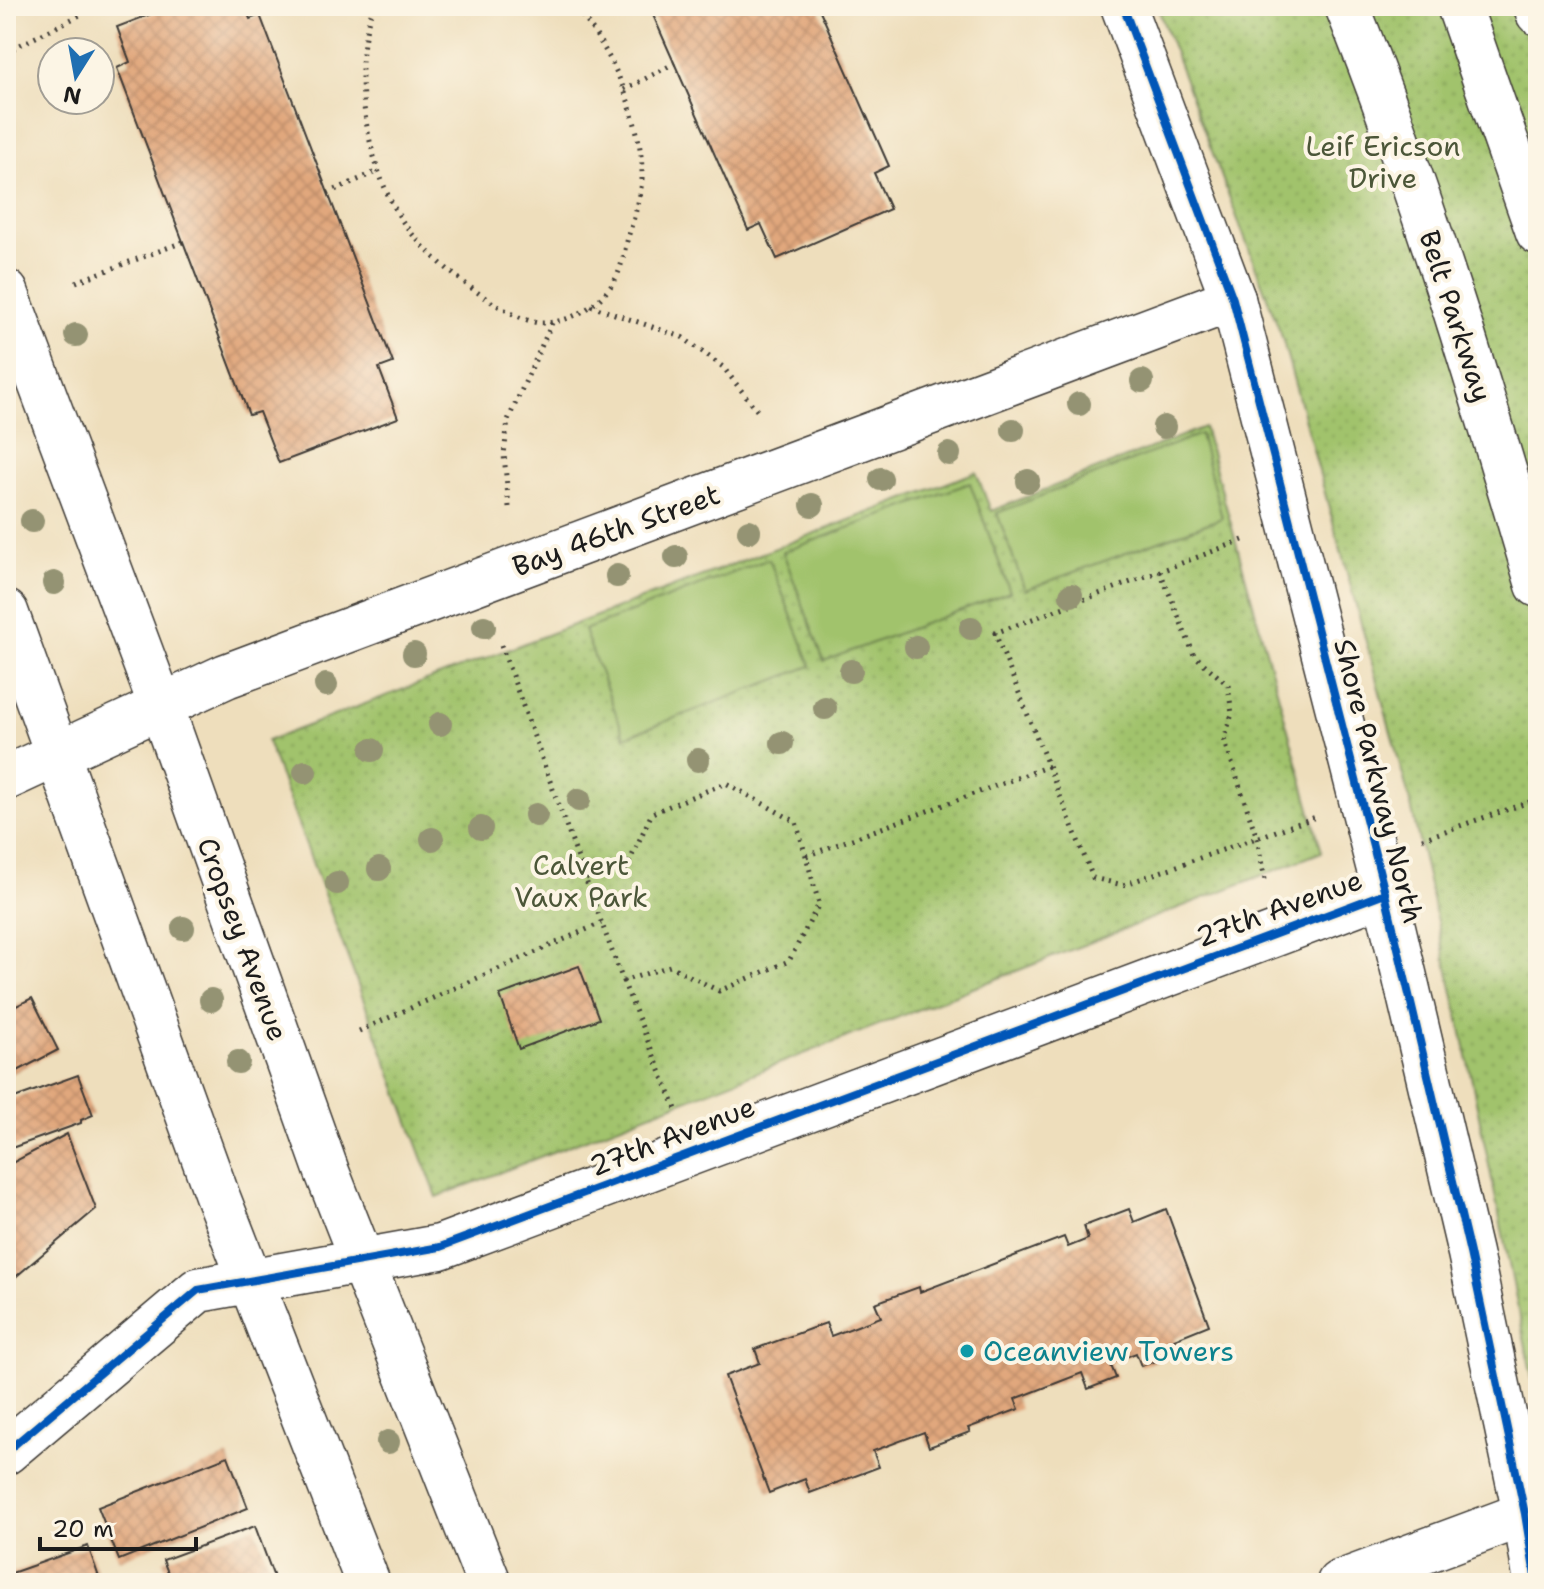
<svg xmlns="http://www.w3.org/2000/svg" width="1544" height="1589" font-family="'Shantell Sans',sans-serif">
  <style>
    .green { fill: url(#green-dots); stroke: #5e7044; stroke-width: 2 }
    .pitch { fill: #a1c36c; stroke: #5e7044; stroke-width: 2 }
    .building { fill: url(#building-cross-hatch) }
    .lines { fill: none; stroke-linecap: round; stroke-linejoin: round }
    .minor-casing { stroke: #3c3934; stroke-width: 47 }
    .major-casing { stroke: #3c3934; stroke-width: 47 }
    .highway-casing { stroke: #3c3934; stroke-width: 47 }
    .path { stroke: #3c3934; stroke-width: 5; stroke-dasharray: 2 6; stroke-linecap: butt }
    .minor { stroke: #fff; stroke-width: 44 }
    .major { stroke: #fff; stroke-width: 44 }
    .highway { stroke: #fff; stroke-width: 44 }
    .cycleway-casing { stroke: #fcf5e5; stroke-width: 13 }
    .cycleway { stroke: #0057b8; stroke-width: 8 }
    .tree { fill: #949373 }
    .culture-dot { fill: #0f9aa8; stroke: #fcf5e5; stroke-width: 3 }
    .labels { text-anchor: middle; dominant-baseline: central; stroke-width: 8; stroke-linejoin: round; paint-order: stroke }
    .park-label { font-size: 28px; fill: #4b5638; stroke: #fcf5e5 }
    .street-label { font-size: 28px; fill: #1c1c1c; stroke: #fcf5e5 }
    .culture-label { font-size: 28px; fill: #0d838f; stroke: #fcf5e5; text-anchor: start }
  </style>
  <defs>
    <pattern id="green-dots" width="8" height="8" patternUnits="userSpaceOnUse" patternTransform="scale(2)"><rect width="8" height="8" fill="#a1c36c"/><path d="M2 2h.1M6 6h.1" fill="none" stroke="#8aa75d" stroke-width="1.8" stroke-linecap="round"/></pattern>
    <pattern id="building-cross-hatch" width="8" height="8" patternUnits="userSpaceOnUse" patternTransform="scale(2)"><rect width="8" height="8" fill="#e1a77d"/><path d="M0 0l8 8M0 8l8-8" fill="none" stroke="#c08f6b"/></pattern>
  </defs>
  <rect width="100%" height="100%" fill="#fcf5e5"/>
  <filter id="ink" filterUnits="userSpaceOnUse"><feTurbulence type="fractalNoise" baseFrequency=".0125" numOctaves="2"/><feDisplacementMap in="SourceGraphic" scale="16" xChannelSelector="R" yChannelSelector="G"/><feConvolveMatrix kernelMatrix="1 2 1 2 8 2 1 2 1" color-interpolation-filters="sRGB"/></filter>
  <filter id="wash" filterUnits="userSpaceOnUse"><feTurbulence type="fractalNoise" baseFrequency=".006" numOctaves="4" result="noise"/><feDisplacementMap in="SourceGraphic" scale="32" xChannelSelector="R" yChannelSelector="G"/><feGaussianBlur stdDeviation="1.8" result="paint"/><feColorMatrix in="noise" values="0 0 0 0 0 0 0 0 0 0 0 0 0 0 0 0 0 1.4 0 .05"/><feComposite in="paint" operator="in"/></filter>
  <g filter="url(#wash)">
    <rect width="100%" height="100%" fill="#eedebc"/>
    <!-- green -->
    <g class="green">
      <path d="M 1157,6 L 1538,6 L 1538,1407 L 1464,1042 L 1410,801 L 1281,334 Z"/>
      <path d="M 1204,427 L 1322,852 L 437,1197 L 267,741 L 976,472 L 991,511 Z"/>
    </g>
    <!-- pitch -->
    <g class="pitch">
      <path d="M 1200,434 L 1222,518 L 1025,590 L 997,513 Z"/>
      <path d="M 970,483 L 1010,592 L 824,661 L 783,552 Z"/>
      <path d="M 769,559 L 811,666 L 625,737 L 584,630 Z"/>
    </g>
    <g id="blocks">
      <!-- building -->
      <g class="building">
        <path d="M 172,6 L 245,6 L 250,19 L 260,15 L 393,363 L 379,368 L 398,418 L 279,463 L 259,412 L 249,415 L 117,68 L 130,62 L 117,27 Z"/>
        <path d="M 649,6 L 818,6 L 889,166 L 874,173 L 890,209 L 777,259 L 761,224 L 748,230 Z"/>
        <path d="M 579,966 L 599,1019 L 519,1049 L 500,995 Z"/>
        <path d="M 32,998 L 58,1050 L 6,1077 L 6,1011 Z"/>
        <path d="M 78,1075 L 93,1115 L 81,1120 L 81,1123 L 6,1150 L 6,1101 Z"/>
        <path d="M 67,1134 L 96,1209 L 6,1285 L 6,1166 Z"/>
        <path d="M 1129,1209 L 1134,1222 L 1166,1209 L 1209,1325 L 1174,1339 L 1179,1353 L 1141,1366 L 1136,1353 L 1110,1363 L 1116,1378 L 1088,1389 L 1082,1373 L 1015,1399 L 1019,1409 L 968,1428 L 970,1432 L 929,1447 L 924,1432 L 873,1451 L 879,1467 L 810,1493 L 805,1479 L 769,1493 L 725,1376 L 760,1363 L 755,1349 L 826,1323 L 831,1336 L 881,1317 L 875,1303 L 919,1287 L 920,1292 L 1064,1237 L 1068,1247 L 1088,1239 L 1084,1226 Z"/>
        <path d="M 228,1456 L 248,1508 L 119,1560 L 98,1507 Z"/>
        <path d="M 255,1526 L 276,1583 L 172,1583 L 163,1560 Z"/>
        <path d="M 88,1546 L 101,1583 L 6,1583 L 6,1575 Z"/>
      </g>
    </g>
  </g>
  <g filter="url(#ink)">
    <use href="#blocks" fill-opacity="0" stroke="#3c3934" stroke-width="2"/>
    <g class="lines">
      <!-- minor casing -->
      <g class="minor-casing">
        <g id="minor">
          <path d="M 1123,6 L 1233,299 L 1385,893 L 1470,1253 L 1525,1514 L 1536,1583"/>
          <path d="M 6,778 L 226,676 L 1233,299"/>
          <path d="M 6,1452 L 198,1290 L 440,1247 L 1385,893"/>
          <path d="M 1339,1583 L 1525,1514"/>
        </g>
      </g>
      <!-- major casing -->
      <g class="major-casing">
        <g id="major">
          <path d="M 6,292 L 161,706 L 327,1172 L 489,1583"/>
          <path d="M 6,612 L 217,1195 L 368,1583"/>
        </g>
      </g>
      <!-- highway casing -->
      <g class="highway-casing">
        <g id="highway">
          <path d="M 1347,6 C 1423,195 1481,390 1538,585"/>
          <path d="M 1459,6 L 1538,232"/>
          <path d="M 1536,6 L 1538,13"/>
        </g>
      </g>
      <!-- path -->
      <g class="path">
        <path d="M 374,6 C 348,65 367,169 403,222 C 422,249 450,273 477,292 C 492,303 524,323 542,323 C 571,323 602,304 616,278 C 623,264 625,246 630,231 C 635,214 643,190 642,172 C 642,155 638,134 633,118 C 622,76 602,40 575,6"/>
        <path d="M 6,52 L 98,6"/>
        <path d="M 624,90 L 675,63"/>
        <path d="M 328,193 L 378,171"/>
        <path d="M 76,282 L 183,242"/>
        <path d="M 591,306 L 682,337 L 723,367 L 759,413"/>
        <path d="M 509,507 L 504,455 L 508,420 L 552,323"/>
        <path d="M 1243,540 L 995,633 L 1093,878 L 1123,885 L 1316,817"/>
        <path d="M 1160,571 L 1194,655 L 1228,685 L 1232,714 L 1224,739 L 1257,838 L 1266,885"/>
        <path d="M 501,645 L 585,878"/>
        <path d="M 1422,839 L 1538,799"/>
        <path d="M 806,856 L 796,822 L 726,783 L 652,813 L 626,869 L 585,878 L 623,981 L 670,966 L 719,991 L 789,961 L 819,904 L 806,856 L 1049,766"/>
        <path d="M 623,981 L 676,1109"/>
        <path d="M 359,1031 L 601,923"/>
      </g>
      <!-- minor -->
      <use href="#minor" class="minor"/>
      <!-- major -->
      <use href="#major" class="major"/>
      <!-- highway -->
      <use href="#highway" class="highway"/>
      <!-- cycleway casing -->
      <g class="cycleway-casing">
        <g id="cycleway">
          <path d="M 1123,6 L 1233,299 L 1385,893 L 1470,1253 L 1525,1514 L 1536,1583"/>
          <path d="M 6,1452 L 198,1290 L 440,1247 L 1385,893"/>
        </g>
      </g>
      <!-- cycleway -->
      <use href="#cycleway" class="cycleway"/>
    </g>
    <!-- trees -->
    <g class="tree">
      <circle cx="76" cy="335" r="12"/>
      <circle cx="1142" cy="381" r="12"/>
      <circle cx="1079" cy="404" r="12"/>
      <circle cx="1164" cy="427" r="12"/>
      <circle cx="1013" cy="430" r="12"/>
      <circle cx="949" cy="454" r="12"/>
      <circle cx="881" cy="479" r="12"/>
      <circle cx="1028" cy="481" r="12"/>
      <circle cx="812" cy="505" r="12"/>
      <circle cx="32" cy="521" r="12"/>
      <circle cx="749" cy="531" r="12"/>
      <circle cx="676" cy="557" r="12"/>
      <circle cx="617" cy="576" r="12"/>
      <circle cx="54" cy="583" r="12"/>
      <circle cx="1071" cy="595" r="12"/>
      <circle cx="484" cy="627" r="12"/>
      <circle cx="971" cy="628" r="12"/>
      <circle cx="916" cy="647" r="12"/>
      <circle cx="414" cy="654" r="12"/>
      <circle cx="851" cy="671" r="12"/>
      <circle cx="326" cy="685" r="12"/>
      <circle cx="825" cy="708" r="12"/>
      <circle cx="440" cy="724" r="12"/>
      <circle cx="782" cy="743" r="12"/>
      <circle cx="372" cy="750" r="12"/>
      <circle cx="698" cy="760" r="12"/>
      <circle cx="305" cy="772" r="12"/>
      <circle cx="579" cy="800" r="12"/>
      <circle cx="536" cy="815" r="12"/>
      <circle cx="481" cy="828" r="12"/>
      <circle cx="432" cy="839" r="12"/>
      <circle cx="379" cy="869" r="12"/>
      <circle cx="337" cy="883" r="12"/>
      <circle cx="183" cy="928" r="12"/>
      <circle cx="211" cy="1000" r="12"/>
      <circle cx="238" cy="1062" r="12"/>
      <circle cx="388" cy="1442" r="12"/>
    </g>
  </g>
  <!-- markers -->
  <circle class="culture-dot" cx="967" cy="1351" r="8"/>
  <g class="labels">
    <!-- park labels -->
    <g class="park-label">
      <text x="1383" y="146">Leif Ericson<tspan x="1383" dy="32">Drive</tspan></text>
      <text x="581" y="865">Calvert<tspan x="581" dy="32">Vaux Park</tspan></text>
    </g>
    <!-- street labels -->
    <g class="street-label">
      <text transform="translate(1456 316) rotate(72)">Belt Parkway</text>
      <text transform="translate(616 530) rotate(-20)">Bay 46th Street</text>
      <text transform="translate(1379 781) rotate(76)">Shore Parkway North</text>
      <text transform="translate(1279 908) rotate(-20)">27th Avenue</text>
      <text transform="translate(243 939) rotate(70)">Cropsey Avenue</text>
      <text transform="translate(672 1136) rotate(-21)">27th Avenue</text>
    </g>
    <!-- culture labels -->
    <g class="culture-label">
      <text x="983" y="1351">Oceanview Towers</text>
    </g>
  </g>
  <!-- margin -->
  <rect width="1544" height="1589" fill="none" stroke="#fcf5e5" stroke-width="32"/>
  <!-- north arrow -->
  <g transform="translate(76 76) rotate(191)"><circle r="38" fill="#fcf5e5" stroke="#a29e95" stroke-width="2"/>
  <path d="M0-6L14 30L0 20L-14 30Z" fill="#1f6fb2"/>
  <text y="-12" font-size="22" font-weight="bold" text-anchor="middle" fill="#1c1c1c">N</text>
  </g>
  <!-- scale -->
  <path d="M40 1537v12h156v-12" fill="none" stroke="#1c1c1c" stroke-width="4"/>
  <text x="52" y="1537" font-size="24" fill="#1c1c1c" stroke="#fcf5e5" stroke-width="6" paint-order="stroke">20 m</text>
</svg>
